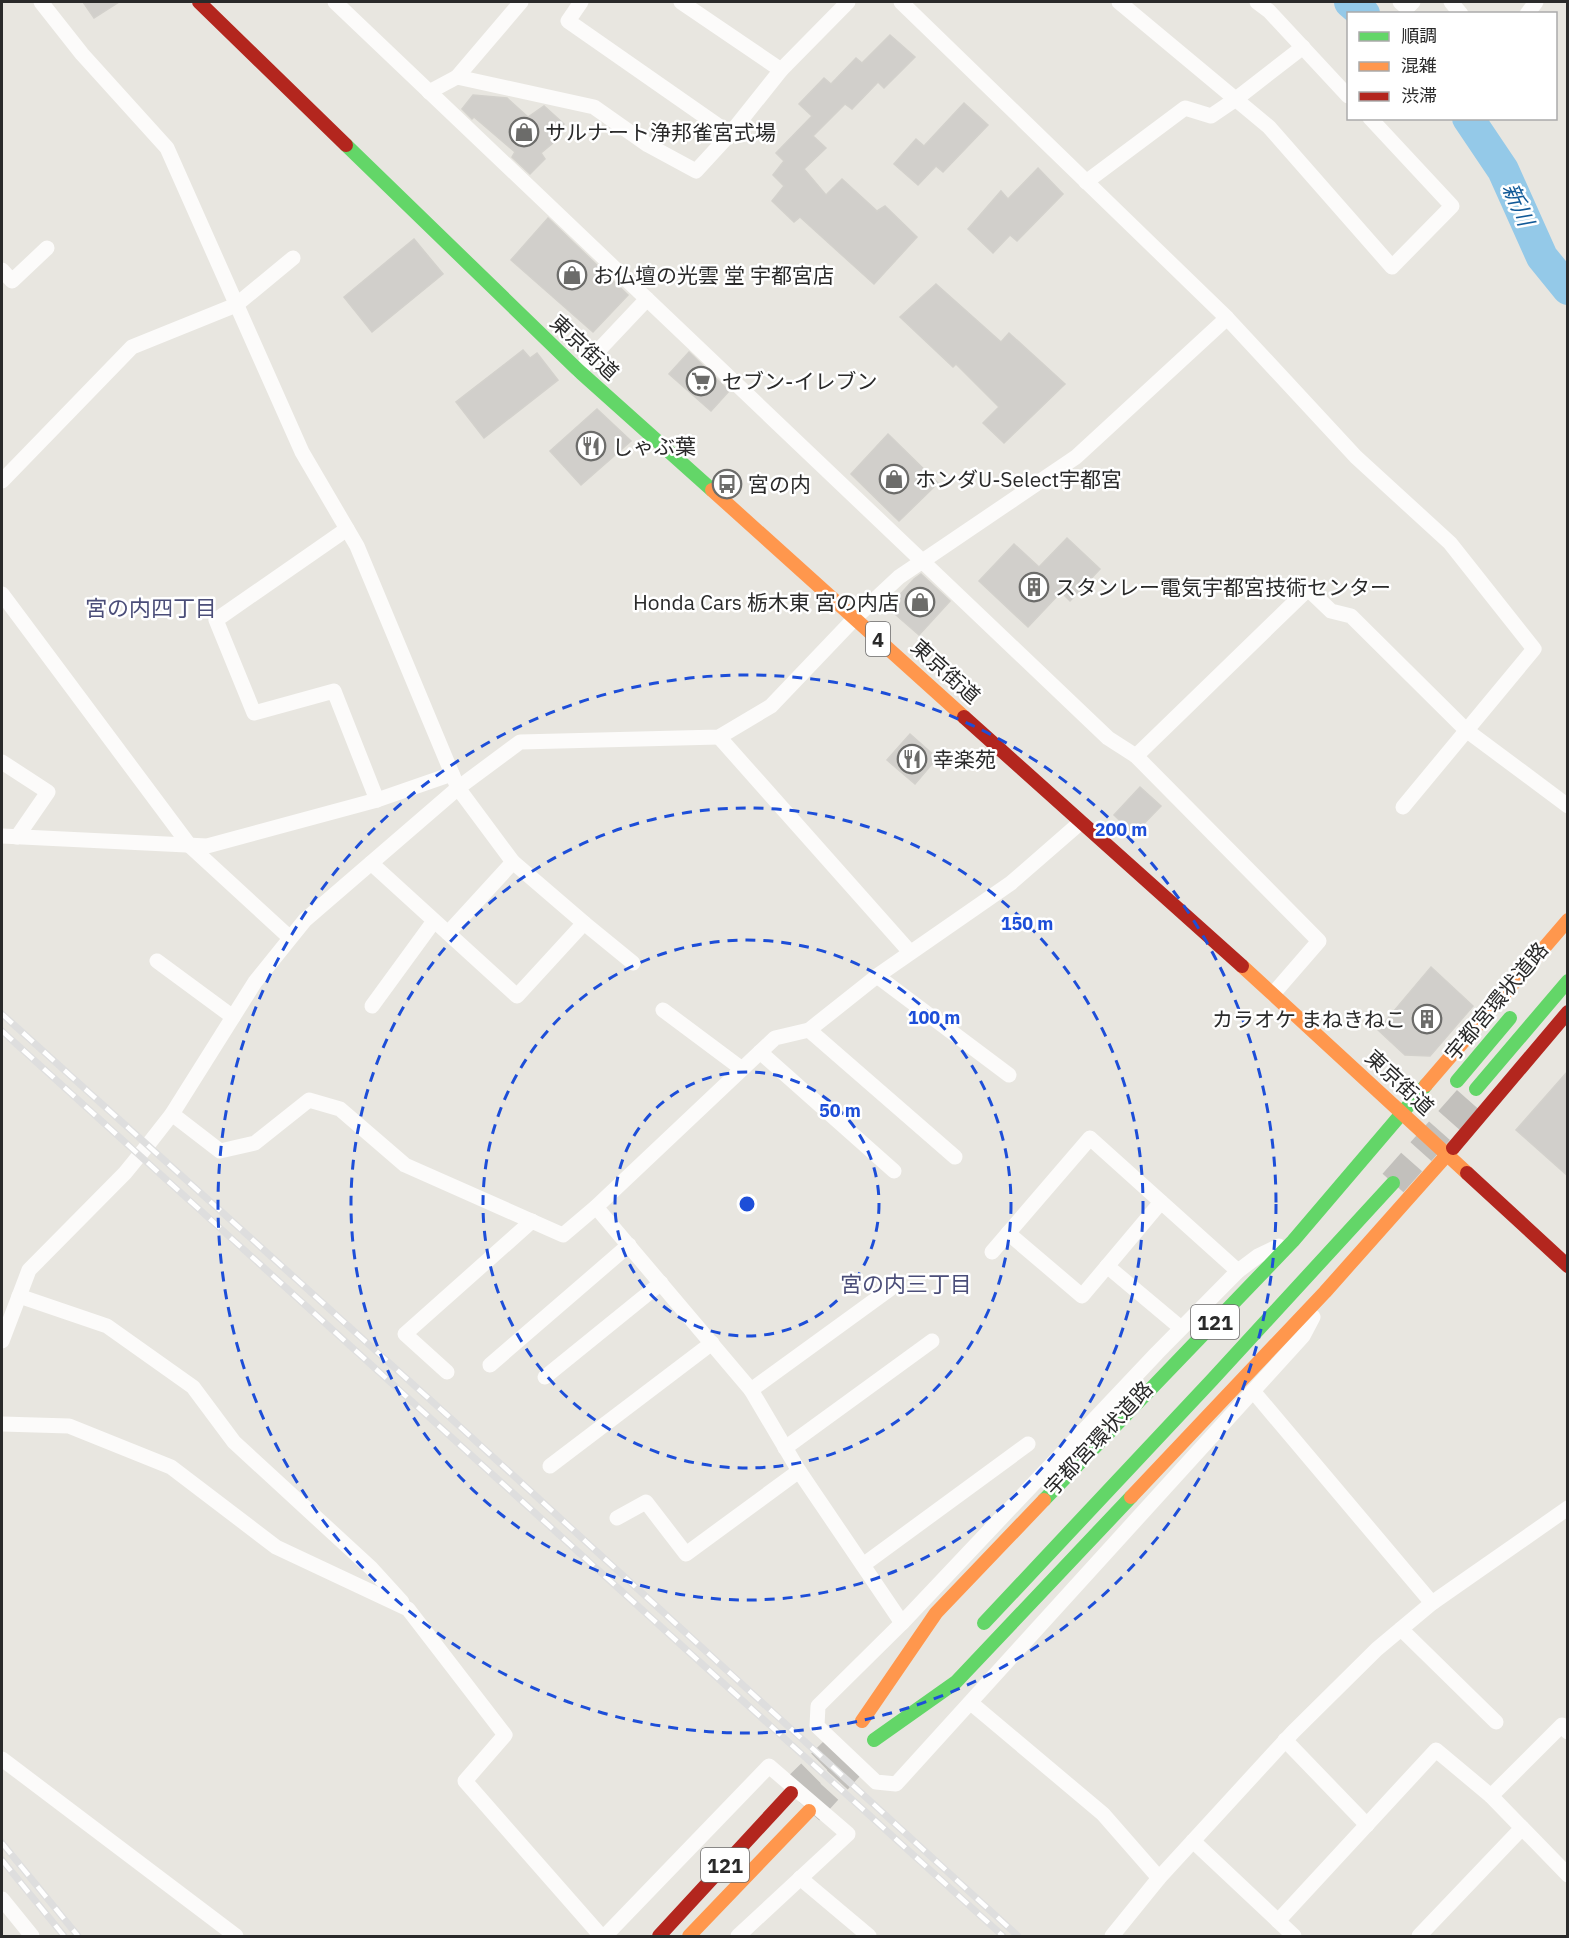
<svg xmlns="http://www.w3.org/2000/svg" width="1569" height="1938" font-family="'IBM Plex Sans','Noto Sans JP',sans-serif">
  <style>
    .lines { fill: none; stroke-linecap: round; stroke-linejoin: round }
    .river { stroke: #94c9e8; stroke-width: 32 }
    .building { fill: #d1cfcb; stroke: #d3d1cc; stroke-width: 1.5 }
    .highway-tunnel { stroke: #c2c0bc; stroke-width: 28; stroke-dasharray: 28 14; stroke-linecap: butt }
    .street { stroke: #fcfbfa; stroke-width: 15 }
    .fast { stroke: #63d668; stroke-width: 14 }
    .slow { stroke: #ff974d; stroke-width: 14 }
    .jam { stroke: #b3261e; stroke-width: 14 }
    .rail-casing { stroke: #dedede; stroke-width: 7 }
    .rail { stroke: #fff; stroke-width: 4.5; stroke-dasharray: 14; stroke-linecap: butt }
    .ring { fill: none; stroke: #1d4ed8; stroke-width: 3; stroke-dasharray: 10 8 }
    .labels { text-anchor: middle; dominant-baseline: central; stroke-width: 5; stroke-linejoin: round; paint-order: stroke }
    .shield { fill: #fff; stroke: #6a6a6a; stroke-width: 1.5 }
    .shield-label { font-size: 20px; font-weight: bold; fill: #2a2a2a }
    .poi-label { font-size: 21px; fill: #2a2a2a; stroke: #fff; text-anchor: start }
    .street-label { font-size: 21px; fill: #2a2a2a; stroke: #fff }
    .water-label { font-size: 22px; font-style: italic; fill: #105997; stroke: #fff }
    .neighbourhood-label { font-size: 22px; fill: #4b4e79; stroke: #fff }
    .centre { fill: #1d4ed8; stroke: #fff; stroke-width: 3 }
    .ring-label { font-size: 18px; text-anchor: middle; font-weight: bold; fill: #1d4ed8; stroke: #fff; stroke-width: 5; stroke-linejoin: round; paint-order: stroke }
  </style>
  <rect width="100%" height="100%" fill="#e8e6e0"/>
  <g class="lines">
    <!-- river -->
    <g class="river">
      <path d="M 1350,2 L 1364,14"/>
      <path d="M 1468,118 L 1503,170 L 1542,257 L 1568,289"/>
    </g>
  </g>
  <!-- building -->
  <g class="building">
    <path d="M 83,2 L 119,2 L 94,18 Z"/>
    <path d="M 890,35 L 915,57 L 884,88 L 878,82 L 852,109 L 845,104 L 813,136 L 826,148 L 804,169 L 826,195 L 842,179 L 877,211 L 885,206 L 917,237 L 874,284 L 800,217 L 794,222 L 772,201 L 784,186 L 773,175 L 784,161 L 776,153 L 812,116 L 799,104 L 824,78 L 831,84 L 856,58 L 862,63 Z"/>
    <path d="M 473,95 L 507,98 L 528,117 L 544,106 L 564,124 L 549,139 L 553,143 L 541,153 L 545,159 L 530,174 L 512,157 L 515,152 L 474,117 L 472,119 L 462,109 Z"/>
    <path d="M 964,103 L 988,125 L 943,172 L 936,166 L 918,185 L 894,164 L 916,139 L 924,146 Z"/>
    <path d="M 1038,168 L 1063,194 L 1017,241 L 1010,235 L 993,253 L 968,229 L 1001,191 L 1008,199 Z"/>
    <path d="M 548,218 L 628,295 L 593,332 L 511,260 Z"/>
    <path d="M 414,239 L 443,274 L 372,332 L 344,297 Z"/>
    <path d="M 936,284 L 1001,342 L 1009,333 L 1065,384 L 1004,443 L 983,423 L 999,407 L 956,364 L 953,367 L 900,317 Z"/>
    <path d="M 523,350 L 530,358 L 537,353 L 558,380 L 484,438 L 456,402 Z"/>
    <path d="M 689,352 L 729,391 L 711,411 L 669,374 Z"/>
    <path d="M 597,409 L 631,441 L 581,485 L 550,451 Z"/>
    <path d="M 888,434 L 938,483 L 899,521 L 851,474 Z"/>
    <path d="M 1067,538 L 1100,569 L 1070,601 L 1061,592 L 1028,627 L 979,581 L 1014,544 L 1039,567 Z"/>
    <path d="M 921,574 L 950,601 L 919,635 L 888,608 L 914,579 Z"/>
    <path d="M 910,734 L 937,758 L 915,784 L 887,760 Z"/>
    <path d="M 1140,787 L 1161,806 L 1134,834 L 1114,815 Z"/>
    <path d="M 1431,967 L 1473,1006 L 1430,1056 L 1405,1055 L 1378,1030 Z"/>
    <path d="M 1568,1071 L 1568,1176 L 1516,1130 Z"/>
  </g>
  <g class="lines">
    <!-- highway-tunnel -->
    <g class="highway-tunnel">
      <path d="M 1393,1183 L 1473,1093"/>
      <path d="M 791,1793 L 846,1739"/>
      <path d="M 809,1811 L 863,1752"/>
    </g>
    <!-- street -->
    <g class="street">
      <path d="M 41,2 L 82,54 L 167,148 L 302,452 L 357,546 L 458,788 L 513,862 L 584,923"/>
      <path d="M 335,2 L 1108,738 L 1136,756 L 1319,941 L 1273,994"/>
      <path d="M 581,2 L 568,21 L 730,134"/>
      <path d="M 681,2 L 781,70"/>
      <path d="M 901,2 L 1227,318 L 1356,457 L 1450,543 L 1534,649 L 1403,807"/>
      <path d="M 1119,2 L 1269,127 L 1392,267 L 1452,206 L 1370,118"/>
      <path d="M 1257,2 L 1269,11 L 1348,96"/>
      <path d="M 1400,2 L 1407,8 L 1413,2"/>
      <path d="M 1451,2 L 1461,14"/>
      <path d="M 1527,14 L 1536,2"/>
      <path d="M 457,77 L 521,2"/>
      <path d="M 429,92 L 457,77 L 594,107 L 648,145 L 696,171 L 730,134 L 781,70 L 848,2"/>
      <path d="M 1086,182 L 1185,108 L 1211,116 L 1236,99 L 1303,47"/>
      <path d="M 2,270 L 12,281 L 47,248"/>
      <path d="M 579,371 L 647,299"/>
      <path d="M 2,481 L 132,347 L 236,305 L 293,258"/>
      <path d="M 347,529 L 216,620 L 254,713 L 334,691 L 377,800"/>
      <path d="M 2,594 L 190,846 L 289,937"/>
      <path d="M 719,737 L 910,952"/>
      <path d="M 1136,756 L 1308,589 L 1331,611 L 1351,616 L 1466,730 L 1568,806"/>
      <path d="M 2,762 L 48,792 L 17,837"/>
      <path d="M 2,836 L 207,846 L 377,800 L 452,774"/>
      <path d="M 371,863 L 517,996 L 584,923 L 633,963"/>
      <path d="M 448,933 L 513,862"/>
      <path d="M 157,961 L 233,1017"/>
      <path d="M 877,976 L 1009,1075"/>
      <path d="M 372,1006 L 434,921"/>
      <path d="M 663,1010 L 742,1069"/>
      <path d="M 809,1030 L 955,1157"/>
      <path d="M 760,1052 L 894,1171"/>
      <path d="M 172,1114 L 220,1151 L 255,1143 L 309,1100 L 340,1109 L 405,1165 L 563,1235 L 596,1207 L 775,1038 L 809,1030 L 877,976 L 1011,883 L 1081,822"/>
      <path d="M 596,1207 L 751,1390 L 799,1471 L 902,1623"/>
      <path d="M 1008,1233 L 1082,1296 L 1161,1202"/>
      <path d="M 1279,1246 L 1258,1256 L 1238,1271 L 1157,1353 L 902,1623 L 818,1706 L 817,1726 L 876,1782 L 896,1784 L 1303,1336 L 1313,1317"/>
      <path d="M 992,1252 L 1090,1138 L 1238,1271"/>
      <path d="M 1107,1266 L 1181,1328"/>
      <path d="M 19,1296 L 107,1326 L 193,1387 L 234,1442 L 371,1568 L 402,1602"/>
      <path d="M 2,1341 L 29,1270 L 125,1173 L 147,1146 L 172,1114 L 255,982 L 305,920 L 458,788 L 520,742 L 719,737 L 771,706 L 855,618 L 899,577 L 1076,457 L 1227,318"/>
      <path d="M 490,1365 L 629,1245"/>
      <path d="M 447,1372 L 405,1334 L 532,1221"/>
      <path d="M 545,1377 L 661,1283"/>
      <path d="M 751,1390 L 890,1289"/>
      <path d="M 1253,1391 L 1432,1603"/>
      <path d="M 2,1424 L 69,1426 L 171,1467 L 276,1547 L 408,1609 L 505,1735 L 465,1781 L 601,1936"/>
      <path d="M 785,1448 L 932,1341"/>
      <path d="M 550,1466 L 712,1343"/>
      <path d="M 617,1518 L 646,1502 L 686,1554 L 799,1471"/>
      <path d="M 863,1565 L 1028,1444"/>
      <path d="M 1401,1629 L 1496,1722"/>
      <path d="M 971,1703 L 1103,1814 L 1159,1878"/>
      <path d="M 1285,1740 L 1367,1825"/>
      <path d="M 2,1759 L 236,1936"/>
      <path d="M 1491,1796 L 1568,1875"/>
      <path d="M 1193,1841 L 1294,1936"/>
      <path d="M 800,1878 L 869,1936"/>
      <path d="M 2,1899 L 32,1936"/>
      <path d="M 1278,1921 L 1436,1750 L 1491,1796 L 1562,1725 L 1568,1732"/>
      <path d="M 605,1936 L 769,1766 L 848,1834 L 738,1936"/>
      <path d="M 1112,1936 L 1159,1878 L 1293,1732 L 1377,1649 L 1432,1603 L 1568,1508"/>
      <path d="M 1419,1936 L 1522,1828"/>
    </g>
    <!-- fast -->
    <g class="fast">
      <path d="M 346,145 L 579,371 L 712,490"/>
      <path d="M 1457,1081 L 1510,1018"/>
      <path d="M 1476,1089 L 1568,981"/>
      <path d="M 1044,1500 L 1293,1241 L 1426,1085"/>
      <path d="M 984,1623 L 1212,1380 L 1393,1183"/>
      <path d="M 874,1740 L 956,1682 L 1131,1497"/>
    </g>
    <!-- slow -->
    <g class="slow">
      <path d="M 712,490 L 964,717"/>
      <path d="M 1242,966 L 1467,1173"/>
      <path d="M 1426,1085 L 1568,920"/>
      <path d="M 1131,1497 L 1325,1292 L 1453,1148"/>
      <path d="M 862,1721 L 936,1613 L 1044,1500"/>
      <path d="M 689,1936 L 809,1811"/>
    </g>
    <!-- jam -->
    <g class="jam">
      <path d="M 199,2 L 346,145"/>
      <path d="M 964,717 L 1242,966"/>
      <path d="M 1453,1148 L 1568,1012"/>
      <path d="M 1467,1173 L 1568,1266"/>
      <path d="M 659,1936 L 791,1793"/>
    </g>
    <!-- rail casing -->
    <g class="rail-casing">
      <g id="rail">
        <path d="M 2,1014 L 446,1414 L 1018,1936"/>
        <path d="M 2,1031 L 1003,1936"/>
        <path d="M 2,1843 L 78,1936"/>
        <path d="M 2,1860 L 64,1936"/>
      </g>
    </g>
    <!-- rail -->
    <use href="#rail" class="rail"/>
  </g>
  <!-- distance rings -->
  <g class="ring">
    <circle cx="747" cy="1204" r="132"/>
    <circle cx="747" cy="1204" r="264"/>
    <circle cx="747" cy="1204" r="396"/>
    <circle cx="747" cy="1204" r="529"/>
  </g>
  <!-- icons -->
  <defs>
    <g id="shop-ring" transform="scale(1.5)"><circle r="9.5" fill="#fff" stroke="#6c6c6a" stroke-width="1.5"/><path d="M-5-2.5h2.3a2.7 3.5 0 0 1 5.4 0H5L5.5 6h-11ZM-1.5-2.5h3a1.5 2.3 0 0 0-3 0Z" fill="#6c6c6a"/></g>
    <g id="supermarket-ring" transform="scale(1.5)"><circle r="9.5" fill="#fff" stroke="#6c6c6a" stroke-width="1.5"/><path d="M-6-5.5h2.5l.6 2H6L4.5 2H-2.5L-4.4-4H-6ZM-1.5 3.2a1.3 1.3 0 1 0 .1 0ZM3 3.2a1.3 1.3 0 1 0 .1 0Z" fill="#6c6c6a"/></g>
    <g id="restaurant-ring" transform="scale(1.5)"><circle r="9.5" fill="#fff" stroke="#6c6c6a" stroke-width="1.5"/><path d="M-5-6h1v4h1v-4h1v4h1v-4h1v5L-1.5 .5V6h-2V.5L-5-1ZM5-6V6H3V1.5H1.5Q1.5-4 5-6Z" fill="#6c6c6a"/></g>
    <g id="bus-ring" transform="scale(1.5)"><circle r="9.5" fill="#fff" stroke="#6c6c6a" stroke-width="1.5"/><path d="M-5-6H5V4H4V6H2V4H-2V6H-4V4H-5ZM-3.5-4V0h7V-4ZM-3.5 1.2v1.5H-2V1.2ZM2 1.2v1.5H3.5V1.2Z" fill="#6c6c6a"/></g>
    <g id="building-ring" transform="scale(1.5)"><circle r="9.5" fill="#fff" stroke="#6c6c6a" stroke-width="1.5"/><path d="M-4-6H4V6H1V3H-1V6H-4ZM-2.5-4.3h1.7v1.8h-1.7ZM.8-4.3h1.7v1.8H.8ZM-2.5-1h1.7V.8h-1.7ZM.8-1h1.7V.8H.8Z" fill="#6c6c6a"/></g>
  </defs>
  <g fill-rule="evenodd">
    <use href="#shop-ring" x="524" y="132"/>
    <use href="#shop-ring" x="572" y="275"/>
    <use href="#supermarket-ring" x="701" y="381"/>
    <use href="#restaurant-ring" x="591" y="446"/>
    <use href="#shop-ring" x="894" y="479"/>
    <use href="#bus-ring" x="727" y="484"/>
    <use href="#building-ring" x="1034" y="587"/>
    <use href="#shop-ring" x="920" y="602"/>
    <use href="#restaurant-ring" x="912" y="759"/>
    <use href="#building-ring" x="1427" y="1019"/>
  </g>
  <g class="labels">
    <!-- shield labels -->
    <g class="shield">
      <rect x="866" y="622" width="24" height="34" rx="4.5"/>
      <rect x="1191" y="1305" width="48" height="34" rx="4.5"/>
      <rect x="701" y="1848" width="48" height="34" rx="4.5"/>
    </g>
    <g class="shield-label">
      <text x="878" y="639">4</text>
      <text x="1215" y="1322">121</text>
      <text x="725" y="1865">121</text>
    </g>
    <!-- poi labels -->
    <g class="poi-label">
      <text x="545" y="132">サルナート浄邦雀宮式場</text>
      <text x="593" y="275">お仏壇の光雲 堂 宇都宮店</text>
      <text x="722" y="381">セブン-イレブン</text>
      <text x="612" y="446">しゃぶ葉</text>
      <text x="915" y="479">ホンダU-Select宇都宮</text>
      <text x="748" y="484">宮の内</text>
      <text x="1055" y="587">スタンレー電気宇都宮技術センター</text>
      <text x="899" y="602" text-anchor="end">Honda Cars 栃木東 宮の内店</text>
      <text x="933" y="759">幸楽苑</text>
      <text x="1406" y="1019" text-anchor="end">カラオケ まねきねこ</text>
    </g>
    <!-- street labels -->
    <g class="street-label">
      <text transform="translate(585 347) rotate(43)">東京街道</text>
      <text transform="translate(946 671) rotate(42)">東京街道</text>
      <text transform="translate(1496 1001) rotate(-50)">宇都宮環状道路</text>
      <text transform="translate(1400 1082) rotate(43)">東京街道</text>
      <text transform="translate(1098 1438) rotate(-47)">宇都宮環状道路</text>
    </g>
    <!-- water labels -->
    <g class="water-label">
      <text transform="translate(1519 204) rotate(66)">新川</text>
    </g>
    <!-- neighbourhood labels -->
    <g class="neighbourhood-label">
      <text x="151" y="607">宮の内四丁目</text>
      <text x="906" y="1283">宮の内三丁目</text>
    </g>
  </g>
  <circle cx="747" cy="1204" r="9" class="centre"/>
  <g class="ring-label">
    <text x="1121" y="836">200 m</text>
    <text x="1027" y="930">150 m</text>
    <text x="934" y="1024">100 m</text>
    <text x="840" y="1117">50 m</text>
  </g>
  <!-- border -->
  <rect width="1569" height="1938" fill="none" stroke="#2a2a2a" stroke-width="6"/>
  <!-- legend -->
  <rect x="1347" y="12" width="210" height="108" fill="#ffffff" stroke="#aaaaaa" stroke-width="1.5"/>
  <rect x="1359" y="32" width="30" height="9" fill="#63d668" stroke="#aaaaaa" stroke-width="1.5"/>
  <text x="1401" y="42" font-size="18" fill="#2a2a2a">順調</text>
  <rect x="1359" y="62" width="30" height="9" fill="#ff974d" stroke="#aaaaaa" stroke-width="1.5"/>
  <text x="1401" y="72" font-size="18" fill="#2a2a2a">混雑</text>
  <rect x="1359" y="92" width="30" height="9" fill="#b3261e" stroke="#aaaaaa" stroke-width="1.5"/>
  <text x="1401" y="102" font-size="18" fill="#2a2a2a">渋滞</text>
</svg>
